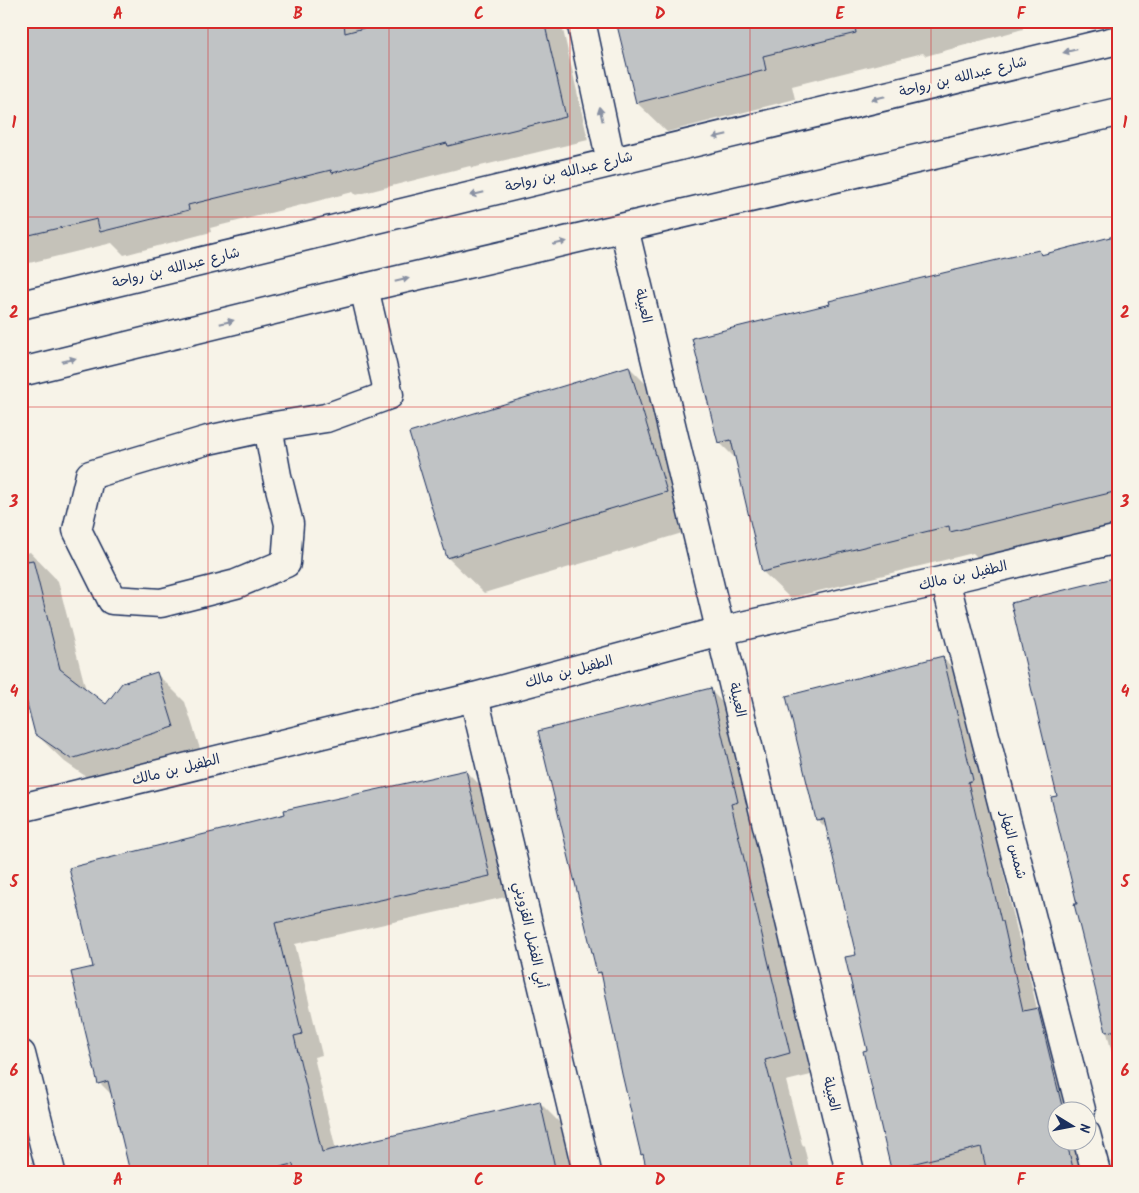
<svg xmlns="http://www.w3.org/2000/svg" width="1139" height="1193" font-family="Kalam,'Playpen Sans Arabic',sans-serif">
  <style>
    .shadow { fill: #0003 }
    .building { fill: #c0c3c5; stroke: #1b2f5e }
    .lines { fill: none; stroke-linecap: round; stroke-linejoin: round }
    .street-casing { stroke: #1b2f5e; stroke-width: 31 }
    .secondary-casing { stroke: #1b2f5e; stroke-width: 31 }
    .street { stroke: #f7f3e8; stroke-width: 28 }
    .secondary { stroke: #f7f3e8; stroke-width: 28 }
    .oneway { fill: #8991a3 }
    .grid { fill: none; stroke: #d62828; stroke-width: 1; stroke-opacity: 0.55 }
    .labels { text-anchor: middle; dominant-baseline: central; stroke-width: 4; stroke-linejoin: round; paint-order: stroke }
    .street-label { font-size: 14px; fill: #1b2f5e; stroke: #f7f3e8 }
    .neatline { fill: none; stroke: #d62828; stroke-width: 2 }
    .grid-label { font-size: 16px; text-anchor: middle; font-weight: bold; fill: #d62828 }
  </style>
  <rect width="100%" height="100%" fill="#f7f3e8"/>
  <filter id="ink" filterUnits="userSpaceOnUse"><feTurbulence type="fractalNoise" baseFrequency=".02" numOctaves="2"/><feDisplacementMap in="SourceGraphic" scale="10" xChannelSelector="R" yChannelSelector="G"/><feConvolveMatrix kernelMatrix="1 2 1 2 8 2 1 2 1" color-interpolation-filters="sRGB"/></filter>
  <g filter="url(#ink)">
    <!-- shadow -->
    <g class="shadow">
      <path d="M 21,21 L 561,21 L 588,140 L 472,168 L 470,166 L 356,195 L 353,192 L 210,228 L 211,232 L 124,255 L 112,243 L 21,265 Z"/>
      <path d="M 617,21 L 1021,21 L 1023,29 L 926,56 L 923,53 L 792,86 L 795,99 L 667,132 L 637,103 Z"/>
      <path d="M 1118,237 L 1118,524 L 978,558 L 973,553 L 790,598 L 763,572 L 737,460 L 719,442 L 1039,251 L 1043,256 Z"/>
      <path d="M 629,367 L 665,403 L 702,527 L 484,593 L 448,558 Z"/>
      <path d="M 30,552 L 58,581 L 86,690 L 107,706 L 156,673 L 185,702 L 202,755 L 101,787 L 65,762 L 36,734 L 21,675 L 21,555 Z"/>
      <path d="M 1118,579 L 1118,1078 L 1076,905 L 1079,905 L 1059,797 Z"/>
      <path d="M 943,658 L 962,677 L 992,800 L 987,801 L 1019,939 L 1022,942 L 1037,1009 L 1057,1029 L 1077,1110 L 1056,1110 L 1056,1140 L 1084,1140 L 1088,1172 L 896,1172 L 893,1168 L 868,1051 L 857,956 L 828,830 L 818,820 L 788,697 Z"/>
      <path d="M 710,690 L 732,712 L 759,824 L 752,826 L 811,1075 L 786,1081 L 802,1144 L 804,1146 L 810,1172 L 649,1172 L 645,1157 L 642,1154 L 604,978 L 598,972 Z"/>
      <path d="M 466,771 L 487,792 L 510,896 L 295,944 L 322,1055 L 314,1057 L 336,1150 L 539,1102 L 560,1123 L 571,1172 L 132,1172 L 114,1097 L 100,1083 L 94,968 Z"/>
    </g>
    <!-- building -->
    <g class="building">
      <path d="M 21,21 L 344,21 L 345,33 L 390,21 L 544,21 L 566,117 L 448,146 L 447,143 L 332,173 L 331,170 L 188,205 L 189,210 L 100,232 L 97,219 L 21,237 Z"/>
      <path d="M 616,21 L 854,21 L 856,33 L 763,56 L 766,70 L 636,103 Z"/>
      <path d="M 1118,235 L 1118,491 L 950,532 L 949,526 L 762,572 L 731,440 L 718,443 L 692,338 L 830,304 L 829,301 L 922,278 L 1039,250 L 1041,255 Z"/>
      <path d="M 629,366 L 667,492 L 447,558 L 409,433 Z"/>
      <path d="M 33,560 L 60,669 L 106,704 L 122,683 L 157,672 L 174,727 L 71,759 L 35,734 L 21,680 L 21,562 Z"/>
      <path d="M 1118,577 L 1118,1030 L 1106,1032 L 1074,904 L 1077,904 L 1051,797 L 1057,796 L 1011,603 Z"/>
      <path d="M 943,656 L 973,780 L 968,782 L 1001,921 L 1003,921 L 1023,1011 L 1038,1008 L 1063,1110 L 1056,1110 L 1056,1140 L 1066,1140 L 1074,1172 L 987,1172 L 981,1147 L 891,1169 L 863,1051 L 867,1050 L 845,957 L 856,955 L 824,819 L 816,820 L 786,696 Z"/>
      <path d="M 711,688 L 738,802 L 731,804 L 790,1053 L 765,1060 L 794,1172 L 647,1172 L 643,1154 L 641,1155 L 622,1074 L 601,972 L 597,973 L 538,731 Z"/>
      <path d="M 466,770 L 490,876 L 275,923 L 302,1034 L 294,1036 L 322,1152 L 540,1101 L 556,1172 L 294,1172 L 293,1164 L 260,1172 L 130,1172 L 108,1081 L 98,1084 L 71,972 L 93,967 L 69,868 L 285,814 L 284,810 Z"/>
    </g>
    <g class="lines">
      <!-- street casing -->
      <g class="street-casing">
        <g id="street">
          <path d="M 581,21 L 611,162"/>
          <path d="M 624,228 L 850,1172"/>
          <path d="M 268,427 L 277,476 L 289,524 L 286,563 L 236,584 L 161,603 L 112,600 L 77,530 L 90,475 L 208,440 L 268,427 L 326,418 L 389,395 L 364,288"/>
          <path d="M 945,580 L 1081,1110"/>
          <path d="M 474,697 L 587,1172"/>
          <path d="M 21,808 L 474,697 L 720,631 L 945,580 L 1118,539"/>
          <path d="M 21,1054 L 51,1172"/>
          <path d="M 1086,1134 L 1096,1172"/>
        </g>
      </g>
      <!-- secondary casing -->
      <g class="secondary-casing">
        <g id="secondary">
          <path d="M 21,305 L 1118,40"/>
          <path d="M 21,372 L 364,288 L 1118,112"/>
        </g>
      </g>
      <!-- street -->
      <use href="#street" class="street"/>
      <!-- secondary -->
      <use href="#secondary" class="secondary"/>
    </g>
    <!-- one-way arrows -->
    <defs><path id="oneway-solid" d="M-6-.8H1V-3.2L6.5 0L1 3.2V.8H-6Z" transform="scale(1.25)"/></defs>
    <g class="oneway">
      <use href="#oneway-solid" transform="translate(1070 51) rotate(166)"/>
      <use href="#oneway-solid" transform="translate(878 98) rotate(166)"/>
      <use href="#oneway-solid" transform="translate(601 114) rotate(-102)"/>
      <use href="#oneway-solid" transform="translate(720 136) rotate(166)"/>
      <use href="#oneway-solid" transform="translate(477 194) rotate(166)"/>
      <use href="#oneway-solid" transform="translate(560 243) rotate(-13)"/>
      <use href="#oneway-solid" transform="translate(402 280) rotate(-13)"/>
      <use href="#oneway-solid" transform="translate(227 322) rotate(-14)"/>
      <use href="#oneway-solid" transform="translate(69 360) rotate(-14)"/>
    </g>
  </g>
  <!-- grid -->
  <path class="grid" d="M 208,21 L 208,1172M 389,21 L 389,1172M 570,21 L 570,1172M 750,21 L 750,1172M 931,21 L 931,1172M 21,217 L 1118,217M 21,407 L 1118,407M 21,596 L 1118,596M 21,786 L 1118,786M 21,976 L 1118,976"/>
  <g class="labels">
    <!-- street labels -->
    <g class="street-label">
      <text transform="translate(963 77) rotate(-14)">شارع عبدالله بن رواحة</text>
      <text transform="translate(569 172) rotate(-14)">شارع عبدالله بن رواحة</text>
      <text transform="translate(176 268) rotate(-14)">شارع عبدالله بن رواحة</text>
      <text transform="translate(643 306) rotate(77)">العبيلة</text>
      <text transform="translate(963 576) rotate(-13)">الطفيل بن مالك</text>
      <text transform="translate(569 672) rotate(-15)">الطفيل بن مالك</text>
      <text transform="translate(737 700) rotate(77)">العبيلة</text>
      <text transform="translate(176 770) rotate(-14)">الطفيل بن مالك</text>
      <text transform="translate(1013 845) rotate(76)">شمس النهار</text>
      <text transform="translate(530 935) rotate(77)">أبي الفضل القزويني</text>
      <text transform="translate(831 1094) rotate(77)">العبيلة</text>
    </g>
  </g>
  <!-- margin -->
  <rect width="1139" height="1193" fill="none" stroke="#f7f3e8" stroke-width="55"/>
  <!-- north arrow -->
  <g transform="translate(1072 1126) rotate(100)"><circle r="24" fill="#f7f3e8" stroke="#9fa5b1"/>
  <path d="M0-4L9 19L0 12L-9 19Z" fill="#1b2f5e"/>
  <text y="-8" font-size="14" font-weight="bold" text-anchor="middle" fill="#1b2f5e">N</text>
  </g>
  <rect x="28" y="28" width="1084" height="1138" class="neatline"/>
  <g class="grid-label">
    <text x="118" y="19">A</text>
    <text x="298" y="19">B</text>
    <text x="479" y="19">C</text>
    <text x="660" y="19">D</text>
    <text x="840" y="19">E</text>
    <text x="1021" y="19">F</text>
    <text x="14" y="128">1</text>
    <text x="1125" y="128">1</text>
    <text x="14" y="318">2</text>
    <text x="1125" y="318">2</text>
    <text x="14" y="507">3</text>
    <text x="1125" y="507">3</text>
    <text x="14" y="697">4</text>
    <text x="1125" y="697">4</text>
    <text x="14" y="887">5</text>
    <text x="1125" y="887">5</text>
    <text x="14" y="1076">6</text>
    <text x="1125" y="1076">6</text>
    <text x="118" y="1185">A</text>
    <text x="298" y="1185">B</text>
    <text x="479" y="1185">C</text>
    <text x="660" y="1185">D</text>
    <text x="840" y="1185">E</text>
    <text x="1021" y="1185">F</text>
  </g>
</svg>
